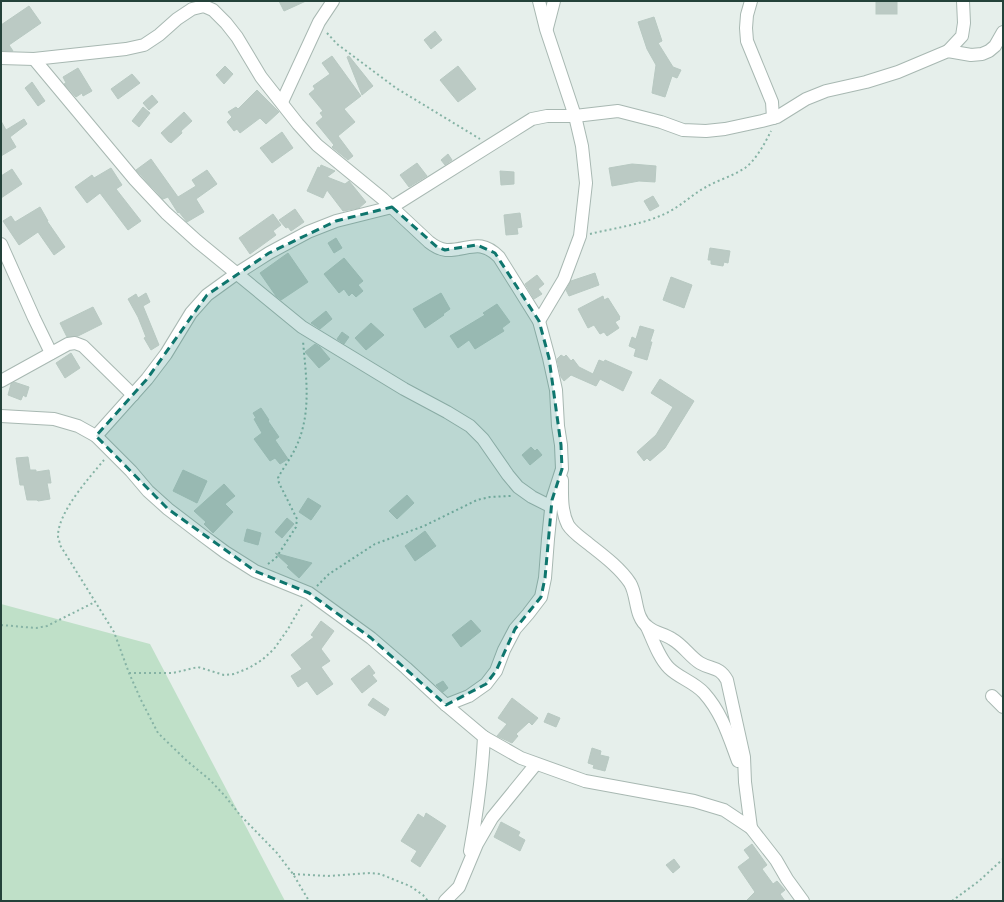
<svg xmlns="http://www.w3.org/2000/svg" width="1004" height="902" font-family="Arial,sans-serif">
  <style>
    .grass { fill: #bfe0c8 }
    .building { fill: #bbcac4; stroke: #b8c9c2 }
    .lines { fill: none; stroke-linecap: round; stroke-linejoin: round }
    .minor-casing { stroke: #a8b8b2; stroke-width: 14 }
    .path { stroke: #86b3a5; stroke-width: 2; stroke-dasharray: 2 3; stroke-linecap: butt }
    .minor { stroke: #fff; stroke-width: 12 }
    .marked { fill: #0f766e; fill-opacity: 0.2; stroke: #0f766e; stroke-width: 3; stroke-dasharray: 8 5; stroke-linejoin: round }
  </style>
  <rect width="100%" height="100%" fill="#e6efeb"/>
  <!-- grass -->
  <path class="grass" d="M 1,604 L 150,644 L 285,901 L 1,901 Z"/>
  <!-- building -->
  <g class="building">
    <path d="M 279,1 L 306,1 L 284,11 Z"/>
    <rect x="876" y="2" width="21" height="12"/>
    <path d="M 29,6 L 41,23 L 9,45 L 13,51 L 1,51 L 1,25 Z"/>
    <path d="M 654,17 L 662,41 L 658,43 L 673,67 L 681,70 L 677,78 L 672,76 L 665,97 L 652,93 L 656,65 L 647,49 L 638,22 Z"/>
    <path d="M 435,31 L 442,40 L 431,49 L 424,40 Z"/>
    <path d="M 332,56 L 361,96 L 344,109 L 355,122 L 338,136 L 353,156 L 348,160 L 333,148 L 332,147 L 334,145 L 316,123 L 323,117 L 320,113 L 323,111 L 309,94 L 315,89 L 313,86 L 330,74 L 322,63 Z"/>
    <path d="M 349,56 L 373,86 L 362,95 L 347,57 Z"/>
    <path d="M 225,66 L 233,74 L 224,84 L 216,75 Z"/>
    <path d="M 458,66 L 476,89 L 458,102 L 440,80 Z"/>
    <path d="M 78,68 L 92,91 L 83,96 L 82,93 L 76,97 L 64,84 L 66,83 L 63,77 Z"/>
    <path d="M 132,74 L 140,83 L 118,99 L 111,89 Z"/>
    <path d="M 32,82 L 45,101 L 38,106 L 25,88 Z"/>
    <path d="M 257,90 L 279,112 L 266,124 L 260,118 L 240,133 L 237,129 L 234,131 L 227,122 L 232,117 L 228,112 L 236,107 L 238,109 Z"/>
    <path d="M 152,95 L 158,102 L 149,110 L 143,103 Z"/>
    <path d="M 143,107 L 150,113 L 139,127 L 132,121 Z"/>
    <path d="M 184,112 L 192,121 L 181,131 L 182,133 L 171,143 L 170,142 L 169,142 L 161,133 Z"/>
    <path d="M 24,119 L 27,124 L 10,137 L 16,147 L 1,156 L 1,121 L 6,130 Z"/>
    <path d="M 282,132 L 293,148 L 272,163 L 260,148 Z"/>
    <path d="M 448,154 L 452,160 L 445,165 L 441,160 Z"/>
    <path d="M 151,159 L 178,197 L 196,186 L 192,180 L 207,170 L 217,184 L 196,199 L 204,212 L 187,222 L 179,212 L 178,213 L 168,197 L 163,199 L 136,170 Z"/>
    <path d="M 417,163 L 427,176 L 409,187 L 400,175 Z"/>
    <path d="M 632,164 L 656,166 L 655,182 L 639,181 L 612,186 L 609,168 Z"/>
    <path d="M 321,165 L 335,171 L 327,177 L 345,184 L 349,181 L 366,202 L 359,208 L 343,211 L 327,190 L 323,198 L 307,191 L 318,167 L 320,168 Z"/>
    <path d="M 111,168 L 122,185 L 116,189 L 141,221 L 128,230 L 100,193 L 87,203 L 75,187 L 92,175 L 94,178 Z"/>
    <path d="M 12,169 L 22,184 L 1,198 L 1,176 Z"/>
    <path d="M 500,171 L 514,172 L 514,184 L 501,185 Z"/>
    <path d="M 653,196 L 659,206 L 650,211 L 644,201 Z"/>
    <path d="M 40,207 L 48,221 L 47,221 L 65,247 L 54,255 L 38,232 L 19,245 L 3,221 L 11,216 L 15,222 Z"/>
    <path d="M 295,209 L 304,222 L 291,231 L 288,227 L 286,228 L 279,220 Z"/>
    <path d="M 520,213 L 522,227 L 517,228 L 518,234 L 506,235 L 504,215 Z"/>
    <path d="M 273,214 L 281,225 L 273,231 L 276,235 L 250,254 L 239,238 Z"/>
    <path d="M 336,238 L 342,248 L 334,253 L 328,243 Z"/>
    <path d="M 710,248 L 730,251 L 728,263 L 724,262 L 723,266 L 711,264 L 711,260 L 708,260 Z"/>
    <path d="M 288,253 L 308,282 L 281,300 L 276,296 L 260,273 Z"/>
    <path d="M 344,258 L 363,281 L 358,285 L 363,291 L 356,297 L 352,293 L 349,296 L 344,289 L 339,293 L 324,274 Z"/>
    <path d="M 595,273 L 599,285 L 569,296 L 566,290 L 571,281 Z"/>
    <path d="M 537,275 L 544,284 L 538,289 L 542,294 L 534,299 L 525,284 Z"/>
    <path d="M 671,277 L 692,285 L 684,308 L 663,300 Z"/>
    <path d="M 146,293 L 150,302 L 143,306 L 159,345 L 151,350 L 144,338 L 146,337 L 138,317 L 128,299 L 136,294 L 138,298 Z"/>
    <path d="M 441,293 L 450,309 L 443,314 L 444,315 L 425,328 L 413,309 Z"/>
    <path d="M 603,296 L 604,300 L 608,298 L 620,317 L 619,318 L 620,319 L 615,322 L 619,328 L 607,336 L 604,332 L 600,334 L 594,325 L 588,328 L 578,309 Z"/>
    <path d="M 497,304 L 510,322 L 502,328 L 504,331 L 475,349 L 469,340 L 458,348 L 450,336 L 485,315 L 483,313 Z"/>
    <path d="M 93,307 L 102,324 L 78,336 L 67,337 L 60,323 Z"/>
    <path d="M 326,311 L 332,319 L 320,329 L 311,323 Z"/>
    <path d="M 371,323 L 384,335 L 366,350 L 355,338 Z"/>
    <path d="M 640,326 L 654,330 L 650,342 L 652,342 L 647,360 L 634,356 L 636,349 L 629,346 L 632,337 L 636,339 Z"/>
    <path d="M 342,332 L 349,337 L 344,344 L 337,339 Z"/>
    <path d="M 315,344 L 320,347 L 330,359 L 319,368 L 305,352 Z"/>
    <path d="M 71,353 L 80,368 L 65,378 L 56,363 Z"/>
    <path d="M 561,355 L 564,357 L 566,355 L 571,361 L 573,359 L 579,367 L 593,374 L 599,360 L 604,362 L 605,360 L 632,372 L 623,391 L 600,379 L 596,386 L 571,375 L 564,381 L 561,377 L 557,359 Z"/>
    <path d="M 660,379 L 694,401 L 665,448 L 650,461 L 647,458 L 644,461 L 637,452 L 656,435 L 673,407 L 651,393 Z"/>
    <path d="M 14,382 L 29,387 L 26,397 L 23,395 L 21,400 L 8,395 L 11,384 Z"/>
    <path d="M 261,408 L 269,420 L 268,421 L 279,437 L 275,440 L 288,459 L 280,464 L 275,458 L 270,461 L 254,439 L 262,433 L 254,419 L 256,418 L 253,413 Z"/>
    <path d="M 531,447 L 535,451 L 537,449 L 542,455 L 530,465 L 522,455 Z"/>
    <path d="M 28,457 L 30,470 L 36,470 L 36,472 L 49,470 L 51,483 L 47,483 L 50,499 L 38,501 L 37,500 L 27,500 L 24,485 L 20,485 L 16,458 Z"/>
    <path d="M 183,470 L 207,481 L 197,503 L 173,491 Z"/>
    <path d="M 224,484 L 235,496 L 225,504 L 233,512 L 213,533 L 204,524 L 206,522 L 194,511 Z"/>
    <path d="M 407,495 L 414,503 L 397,519 L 389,511 Z"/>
    <path d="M 308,498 L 321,506 L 311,520 L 299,512 Z"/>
    <path d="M 287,518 L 294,524 L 282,538 L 275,532 Z"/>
    <path d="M 247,529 L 261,533 L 258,545 L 244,541 Z"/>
    <path d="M 425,531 L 436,546 L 415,561 L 405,546 Z"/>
    <path d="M 275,553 L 312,563 L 299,578 L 287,567 L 289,566 Z"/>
    <path d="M 471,620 L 481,631 L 461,647 L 452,635 Z"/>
    <path d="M 321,621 L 334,631 L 321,649 L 330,661 L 321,667 L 333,684 L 317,695 L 307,681 L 298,687 L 291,676 L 302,669 L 291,655 L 314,637 L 311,635 Z"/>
    <path d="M 369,665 L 375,673 L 372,675 L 377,681 L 362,693 L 351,679 Z"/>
    <path d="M 443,681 L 448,688 L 443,692 L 436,685 Z"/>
    <path d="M 373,698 L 389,709 L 385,716 L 368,705 Z"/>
    <path d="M 512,698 L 538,718 L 532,725 L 529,722 L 516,734 L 518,736 L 512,743 L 497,736 L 507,724 L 498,718 Z"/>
    <path d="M 548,713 L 560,718 L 556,727 L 544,722 Z"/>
    <path d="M 592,748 L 601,751 L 600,755 L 609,757 L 605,771 L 593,768 L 594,765 L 588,763 Z"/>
    <path d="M 426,813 L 446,826 L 420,867 L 411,861 L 417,851 L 401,841 L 418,814 L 424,818 Z"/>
    <path d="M 501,822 L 520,832 L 518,836 L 525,840 L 520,851 L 494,837 Z"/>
    <path d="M 752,844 L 767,865 L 762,869 L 773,884 L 777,881 L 785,890 L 780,894 L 785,901 L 746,901 L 755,892 L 738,867 L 750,858 L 744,850 Z"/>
    <path d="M 674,859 L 680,867 L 673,873 L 666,865 Z"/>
  </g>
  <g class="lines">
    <!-- minor casing -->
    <g class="minor-casing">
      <g id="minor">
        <path d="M 751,1 L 747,15 L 746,28 L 747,41 L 772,102 L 773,118"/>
        <path d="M 547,28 L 554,1"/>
        <path d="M 948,51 L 962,36 L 964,23 L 963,1"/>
        <path d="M 1,58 L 34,59 L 126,49 L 144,45 L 159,35 L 177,19 L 192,9 L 204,6 L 213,10 L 226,23 L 237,37 L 261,77 L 298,124 L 317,145 L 383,199 L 429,242 C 434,246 439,249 446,250 C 468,251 479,237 499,257 L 539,321 L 549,358 L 556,390 L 558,426 L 561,445 L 562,469 L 552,500 L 548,539 L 545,578 L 541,597 L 528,614 L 515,629 L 504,650 L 496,671 L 486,684 L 469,696 L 446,705"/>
        <path d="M 34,59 L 135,180 L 166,213 L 197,241 L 302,327 L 404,389 L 447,412 L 470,426 L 483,439 L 508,475 L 518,487 L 532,497 L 552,507"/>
        <path d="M 282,102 L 319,22 L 333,1"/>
        <path d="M 1,244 L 34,318 L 51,353"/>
        <path d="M 539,321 L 564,279 L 580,236 L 586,183 L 582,146 L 575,116 L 546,29 L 539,1"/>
        <path d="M 1,381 L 68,344 L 75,343 L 83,346 L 133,395"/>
        <path d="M 1,416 L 54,419 L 78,426 L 96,436 L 131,471 L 148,491 L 168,509 L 202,535 L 225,552 L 255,571 L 309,593 L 371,638 L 406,668 L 446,705 L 484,737 L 521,758 L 585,781 L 694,801 L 724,810 L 751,828 L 776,860 L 787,879 L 803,901"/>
        <path d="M 96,436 L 147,379 L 166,354 L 191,313 L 207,295 L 236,274 L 269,253 L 308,232 L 336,221 L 392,207 L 532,119 L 547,116 L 575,116 L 618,111 L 661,122 L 683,130 L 706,131 L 725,129 L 762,121 L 777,117 L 806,99 L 826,91 L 866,82 L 898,72 L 948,51 L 971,55 L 982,54 L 989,51 L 995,46 L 1003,32"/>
        <path d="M 562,480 C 562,495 561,511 568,525 C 573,533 583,539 590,545 C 604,556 620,568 630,583 C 638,596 634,617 648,627 C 655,633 665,634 672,639 C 683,645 690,657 700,663 C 712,670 719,666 727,680 L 744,757 L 745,782 L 751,828"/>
        <path d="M 647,627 C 653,640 659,658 669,668 C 679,678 694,682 704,693 C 722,713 729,737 738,761"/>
        <path d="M 992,696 L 1003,707"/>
        <path d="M 470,851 C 477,813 482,775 484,737"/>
        <path d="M 445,901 L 459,887 L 477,844 L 492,818 L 536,764"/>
      </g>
    </g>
    <!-- path -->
    <g class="path">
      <path d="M 327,33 L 337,44 L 396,88 L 480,139"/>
      <path d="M 590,234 C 614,228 640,225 662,215 C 678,209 691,195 706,187 C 718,180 733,176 745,168 C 756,160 765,143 771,131"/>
      <path d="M 104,460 C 89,478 58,512 58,536 C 58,539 60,542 60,545 L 114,632 L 129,673 L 141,700 L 158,733 L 187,761 L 210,780 L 225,796 L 240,815 L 277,853 L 293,874 L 309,901"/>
      <path d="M 268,564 L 276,558 L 296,527 L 297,519 L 279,483 L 278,478 C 283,468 291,458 296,447 C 312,413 306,377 303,341"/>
      <path d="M 317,586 L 329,574 L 375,544 L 424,526 L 477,500 L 490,497 L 511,496"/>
      <path d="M 1,625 L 36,628 L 47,626 L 95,602"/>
      <path d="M 129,673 L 173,673 L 198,667 L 224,675 L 234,674 L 249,668 L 262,660 L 274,649 L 288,629 L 303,603"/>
      <path d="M 293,874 L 328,876 L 370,873 L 380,874 L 410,886 L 423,895 L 428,901"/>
      <path d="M 952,901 L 979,881 L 1003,859"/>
    </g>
    <!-- minor -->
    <use href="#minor" class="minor"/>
  </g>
  <!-- marked area -->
  <path class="marked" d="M 392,207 L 437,247 L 445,250 L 477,245 L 495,253 L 539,321 L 549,358 L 561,445 L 562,469 L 552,500 L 545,578 L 541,597 L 515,629 L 496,671 L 486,684 L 446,705 L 371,638 L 309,593 L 255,571 L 168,509 L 96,436 L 147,379 L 207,295 L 269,253 L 336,221 Z"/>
  <!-- border -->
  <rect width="1004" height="902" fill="none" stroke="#24423a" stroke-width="4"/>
</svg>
